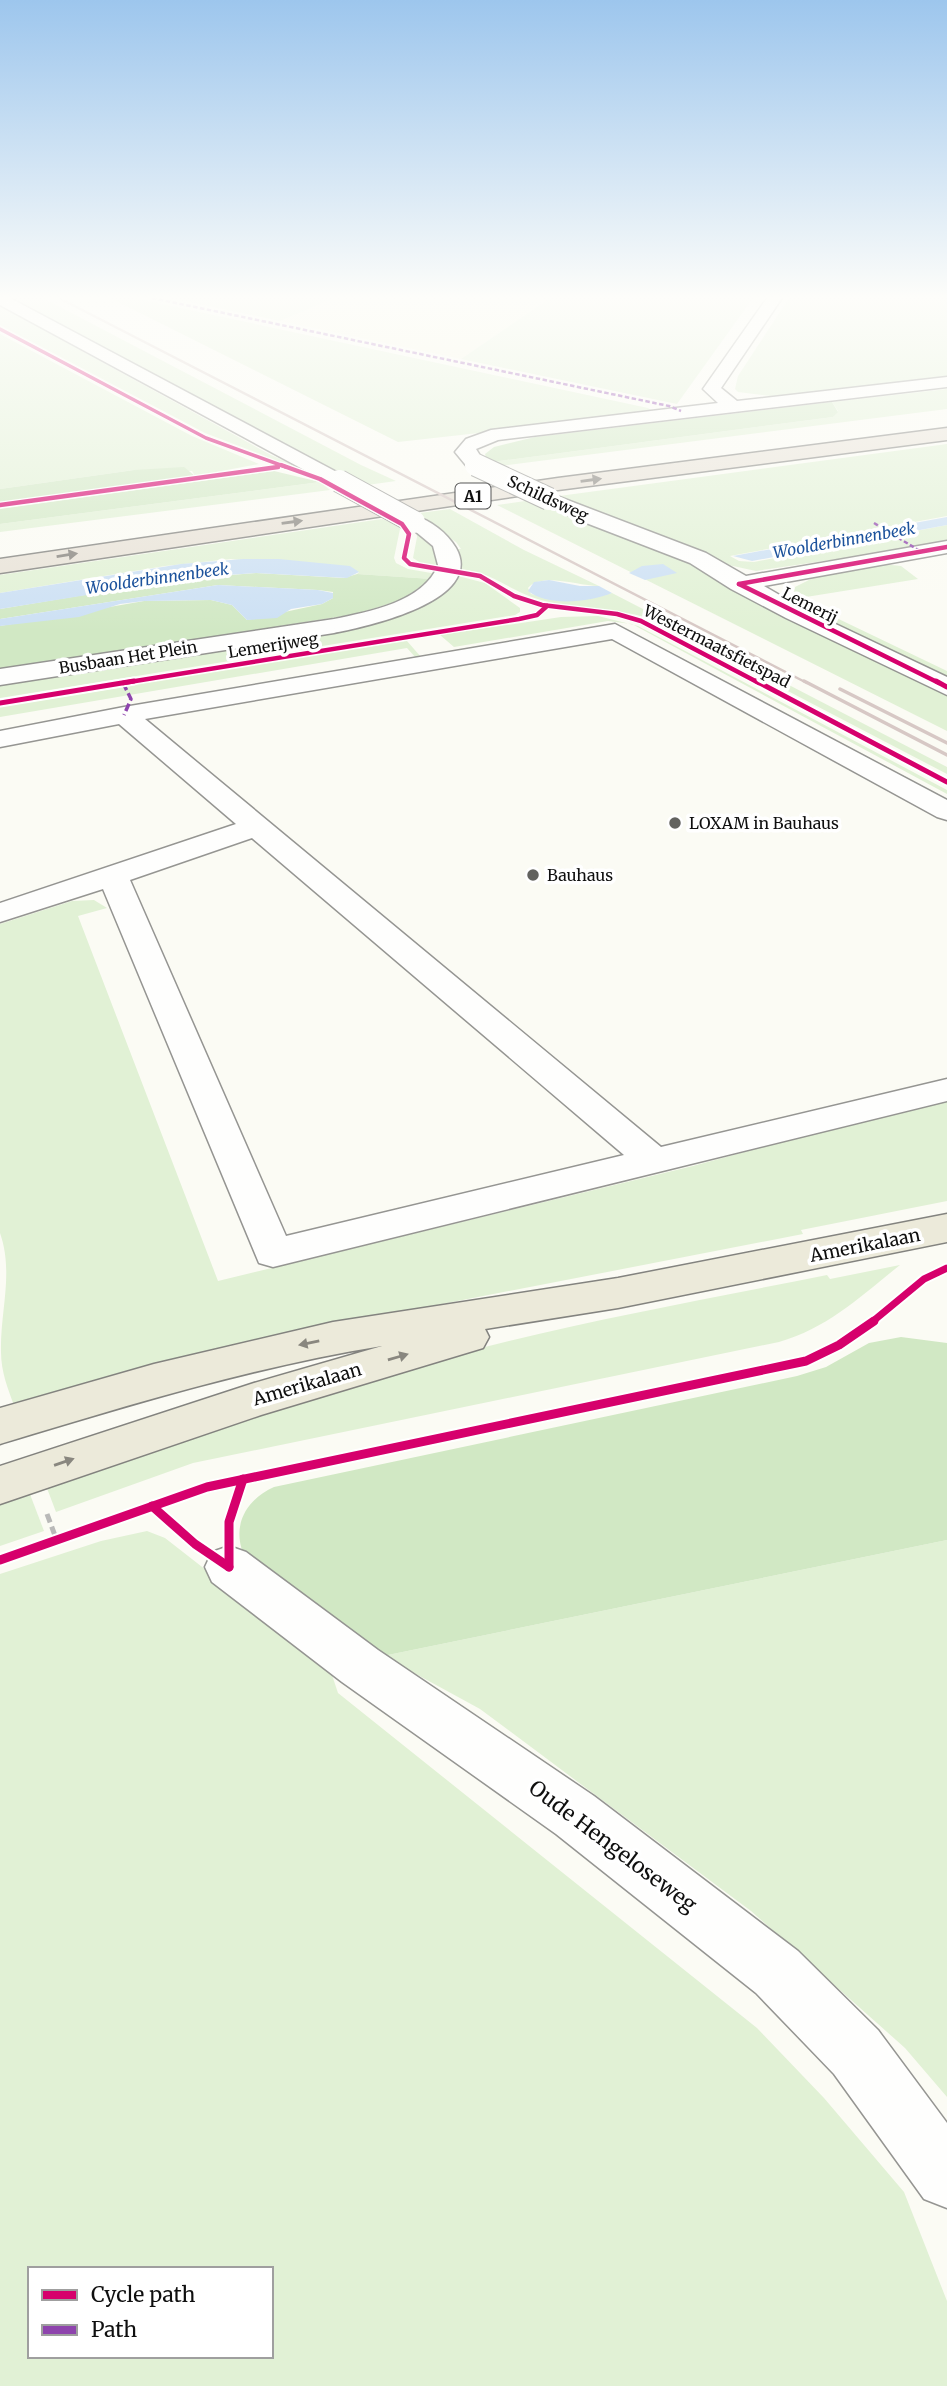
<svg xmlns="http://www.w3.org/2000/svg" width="947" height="2386" font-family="Merriweather,serif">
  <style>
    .farmland { fill: #f6f7e1 }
    .green { fill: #e1f1d5; fill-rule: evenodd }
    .forest { fill: #d1e8c4 }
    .water { fill: #cce0f4 }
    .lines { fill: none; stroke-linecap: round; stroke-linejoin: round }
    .minor-casing { stroke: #959592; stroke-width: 3 }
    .major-casing { stroke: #83837f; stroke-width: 3 }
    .highway-casing { stroke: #83837f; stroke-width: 3 }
    .path { stroke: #b9b9b8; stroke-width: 5; stroke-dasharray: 9 4.5; stroke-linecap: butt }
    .minor { fill: #fefefd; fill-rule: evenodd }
    .major { fill: #eceada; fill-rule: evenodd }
    .highway { fill: #e8e2d7; fill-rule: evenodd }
    .rail-far1 { stroke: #d7c8c5; stroke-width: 2.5 }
    .rail { stroke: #d7c8c5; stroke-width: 3.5 }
    .minor-bridge-far1-casing { stroke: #959592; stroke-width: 18; stroke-linecap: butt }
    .minor-bridge-casing { stroke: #959592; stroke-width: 24; stroke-linecap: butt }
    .minor-bridge-far1 { stroke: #fefefd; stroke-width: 18 }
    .minor-bridge { stroke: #fefefd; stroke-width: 22 }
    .quiet-far1 { stroke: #8e44ad; stroke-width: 2.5; stroke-dasharray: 4.5 2.5; stroke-linecap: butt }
    .quiet { stroke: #8e44ad; stroke-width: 3.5; stroke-dasharray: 8 3.5; stroke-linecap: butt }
    .cycleway-far4-casing { stroke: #fff; stroke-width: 5 }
    .cycleway-far3-casing { stroke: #fff; stroke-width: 7 }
    .cycleway-far2-casing { stroke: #fff; stroke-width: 9 }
    .cycleway-far1-casing { stroke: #fff; stroke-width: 11 }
    .cycleway-casing { stroke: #fff; stroke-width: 13 }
    .cycleway-far4 { stroke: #d6006c; stroke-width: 3.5 }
    .cycleway-far3 { stroke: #d6006c; stroke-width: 4.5 }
    .cycleway-far2 { stroke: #d6006c; stroke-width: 5 }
    .cycleway-far1 { stroke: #d6006c; stroke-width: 7 }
    .cycleway { stroke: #d6006c; stroke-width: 9 }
    .oneway { fill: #86837d }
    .oneway2 { fill: #89877f }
    .poi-dot { fill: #62625f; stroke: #fff; stroke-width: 2.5 }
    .labels { text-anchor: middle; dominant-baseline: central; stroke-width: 7; stroke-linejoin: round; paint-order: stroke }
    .shield { fill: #fff; stroke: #575757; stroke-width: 2 }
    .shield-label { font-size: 16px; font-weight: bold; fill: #0f0f0f }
    .far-street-label { font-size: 16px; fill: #0f0f0f; stroke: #fff }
    .far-water-label { font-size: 16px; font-style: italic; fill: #1c529c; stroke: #fff }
    .far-poi-label { font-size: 16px; fill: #0f0f0f; stroke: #fff; text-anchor: start }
    .street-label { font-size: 18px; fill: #0f0f0f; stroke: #fff }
    .near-street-label { font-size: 21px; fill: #0f0f0f; stroke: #fff }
  </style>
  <rect width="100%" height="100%" fill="#fbfbf4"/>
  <!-- farmland -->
  <path class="farmland" d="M 334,298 L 550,298 L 461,359 L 280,321 Z"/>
  <!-- green -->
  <g class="green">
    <path d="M 10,298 L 43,298 L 361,465 L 396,481 L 360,486 Z"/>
    <path d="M 110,298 L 134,298 L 648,408 L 656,413 L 398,442 Z"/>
    <path d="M 169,298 L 334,298 L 280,321 Z"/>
    <path d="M 550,298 L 753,298 L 677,404 L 461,359 Z"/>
    <path d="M 789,298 L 947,298 L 947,377 L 778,397 L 738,392 L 735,389 L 738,376 Z"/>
    <path d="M 0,306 L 271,455 L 333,482 L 205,433 L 0,325 Z"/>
    <path d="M 0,334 L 192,436 L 259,464 L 195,476 L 192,471 L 134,470 L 0,489 Z"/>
    <path d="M 947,389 L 947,409 L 500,466 L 492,462 L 833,417 L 838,411 L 832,402 Z"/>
    <path d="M 947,444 L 947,516 L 730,556 L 739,561 L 754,562 L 947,525 L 947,543 L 756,571 L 719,563 L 601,516 L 559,496 Z"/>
    <path d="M 320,482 L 330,490 L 0,532 L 0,524 Z"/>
    <path d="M 532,500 L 672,554 L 699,568 L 735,592 L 947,695 L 947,731 L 497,505 Z"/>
    <path d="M 450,509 L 524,550 L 599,586 C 578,586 541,572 528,588 L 531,594 L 569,601 L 612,593 L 701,639 L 718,651 L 731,655 L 947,767 L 947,774 L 648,618 C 613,607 576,610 541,600 C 509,591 497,574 461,569 L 457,549 L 461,549 L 456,542 L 412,514 Z"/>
    <path d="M 382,519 L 398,525 L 400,529 L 394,558 L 396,563 L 408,569 L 437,574 L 432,579 L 357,574 L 359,572 L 231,559 L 165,566 L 0,593 L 0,575 Z"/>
    <path d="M 416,530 L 434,541 L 441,567 L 424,565 L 413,558 L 417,537 Z"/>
    <path d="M 882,564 L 901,566 L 918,579 L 806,597 L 824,612 L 947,671 L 947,676 L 813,613 L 800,605 L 793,597 L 795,587 L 815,577 Z"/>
    <path d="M 458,576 L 485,583 L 520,608 L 520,612 L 515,615 L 0,698 L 0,685 L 385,621 C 412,612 441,600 458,576 Z"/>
    <path d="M 598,616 L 638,626 L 947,790 L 947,794 L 632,624 L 608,621 L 454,647 L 440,635 L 561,617 Z"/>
    <path d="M 407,641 L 421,657 L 416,658 L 407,648 L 0,717 L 0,707 Z"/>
    <path d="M 94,900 L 107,908 L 78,916 L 218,1281 L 693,1166 L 947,1097 L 947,1201 L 801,1230 L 803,1234 L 396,1313 L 15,1408 C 8,1389 1,1372 1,1352 C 0,1311 14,1273 0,1233 L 0,924 L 72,901 Z"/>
    <path d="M 900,1265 C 861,1296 828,1328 779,1342 L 193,1463 L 56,1512 L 45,1483 C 180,1437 316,1393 454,1355 C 577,1322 702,1300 827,1275 L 830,1279 Z"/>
    <path d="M 28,1489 L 44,1531 L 0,1546 L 0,1499 Z"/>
    <path d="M 147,1531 L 165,1538 L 329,1666 L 338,1693 L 757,2028 L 824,2098 L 904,2192 L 947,2301 L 947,2386 L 0,2386 L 0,1574 L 101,1541 ZM 30,2269 L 271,2269 L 271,2356 L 30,2356 Z"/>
    <path d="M 947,1540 L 947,2097 L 905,2048 L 751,1911 L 480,1709 L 383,1656 Z"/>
  </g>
  <!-- forest -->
  <g class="forest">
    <path d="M 832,402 L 838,412 L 833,417 L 492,462 L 486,458 L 485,454 L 494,447 L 535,437 Z"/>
    <path d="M 184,467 L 195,476 L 0,503 L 0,489 L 134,470 Z"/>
    <path d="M 274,471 L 320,482 L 0,524 L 0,509 Z"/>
    <path d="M 256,573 L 344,578 L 357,574 L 432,579 L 401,600 L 356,614 L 0,671 L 0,626 L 144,601 L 211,600 L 232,605 L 247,620 L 322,604 L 333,598 L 333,592 L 318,590 L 218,585 L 0,619 L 0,609 L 180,579 Z"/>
    <path d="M 901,1337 L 947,1343 L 947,1540 L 383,1656 L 243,1553 C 232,1524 247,1499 274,1487 L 797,1376 L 826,1367 L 869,1343 Z"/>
  </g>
  <!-- water -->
  <g class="water">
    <path d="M 947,517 L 947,525 L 752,561 L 733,556 Z"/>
    <path d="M 243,559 L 279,559 L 350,566 L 359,572 L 347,578 L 256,573 L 199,577 L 0,609 L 0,593 L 181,564 Z"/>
    <path d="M 663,564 L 677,573 L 645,580 L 629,573 L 642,566 Z"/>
    <path d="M 549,580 L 580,586 L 599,586 L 612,593 C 590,602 548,607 528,591 L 534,582 Z"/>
    <path d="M 218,585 L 318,590 L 333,593 L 333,598 L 322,604 L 291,609 L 277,618 L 247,620 L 232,605 L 211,600 L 144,601 L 120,604 L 79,617 L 0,626 L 0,619 Z"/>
  </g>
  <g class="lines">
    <!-- minor casing -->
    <g class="minor-casing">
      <g id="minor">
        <path d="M 0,298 L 10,298 L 346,477 L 349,481 L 346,485 L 332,485 L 0,305 Z"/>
        <path d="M 767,298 L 782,298 L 721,388 L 737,401 L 947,377 L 947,387 L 498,440 L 476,449 L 486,465 L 476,471 L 469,469 L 455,452 L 466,439 L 491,430 L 718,403 L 703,389 Z"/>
        <path d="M 549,493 L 706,553 L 746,576 L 947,541 L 947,553 L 764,586 L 802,608 L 947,677 L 947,695 L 786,618 L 731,589 L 690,563 L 581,521 L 542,503 L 539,499 L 542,495 Z"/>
        <path d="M 414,516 C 431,520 447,533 456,548 C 486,601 365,627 334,633 L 0,685 L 0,669 L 334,619 C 368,612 424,602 438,565 L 433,546 L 404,522 L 407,518 Z"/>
        <path d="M 615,624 L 947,800 L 947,820 L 937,817 L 612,639 L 145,719 L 661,1147 L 947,1079 L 947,1101 L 273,1267 L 259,1263 L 103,889 L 0,922 L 0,903 L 236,824 L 119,724 L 0,747 L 0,731 L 124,707 ZM 252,838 L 624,1155 L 286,1236 L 130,880 Z"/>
        <path d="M 229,1546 L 246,1552 L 378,1650 L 594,1796 L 798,1951 L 878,2030 L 947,2123 L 947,2208 L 924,2199 L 834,2074 L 756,1993 L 556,1834 L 342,1682 L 212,1582 L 205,1567 L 212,1552 Z"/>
      </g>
    </g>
    <!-- major casing -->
    <g class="major-casing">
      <path id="major" d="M 947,1214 L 947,1242 L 618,1308 L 485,1329 L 489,1337 L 483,1348 L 261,1415 L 0,1504 L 0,1466 L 254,1383 L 382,1346 C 252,1367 126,1406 0,1444 L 0,1408 L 154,1364 L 333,1322 L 618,1278 Z"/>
    </g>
    <!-- highway casing -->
    <g class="highway-casing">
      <path id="highway" d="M 947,428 L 947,440 L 558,490 L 0,573 L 0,559 L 558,478 Z"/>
    </g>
    <!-- path -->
    <path class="path" d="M 47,1514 L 57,1541"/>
    <!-- minor -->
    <use href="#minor" class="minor"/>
    <!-- major -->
    <use href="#major" class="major"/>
    <!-- highway -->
    <use href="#highway" class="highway"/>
    <!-- rail-far1 -->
    <path class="rail-far1" d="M 59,298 L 807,683"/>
    <!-- rail -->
    <g class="rail">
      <path d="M 804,681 L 947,755"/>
      <path d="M 840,689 L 947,743"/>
    </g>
    <!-- minor-bridge-far1 casing -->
    <g class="minor-bridge-far1-casing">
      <path id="minor-bridge-far1" d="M 476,465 L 480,467"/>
    </g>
    <!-- minor-bridge casing -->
    <g class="minor-bridge-casing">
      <g id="minor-bridge">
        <path d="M 476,465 L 549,499"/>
        <path d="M 339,481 L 414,522"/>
      </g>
    </g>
    <!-- minor-bridge-far1 -->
    <use href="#minor-bridge-far1" class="minor-bridge-far1"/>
    <!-- minor-bridge -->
    <use href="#minor-bridge" class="minor-bridge"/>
    <!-- quiet-far1 -->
    <g class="quiet-far1">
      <path d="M 152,298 L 669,406 L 681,411"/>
      <path d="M 874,523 L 920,551"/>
    </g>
    <!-- quiet -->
    <path class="quiet" d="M 123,683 L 131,699 L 124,715"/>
    <!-- cycleway-far4 casing -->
    <g class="cycleway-far4-casing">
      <path id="cycleway-far4" d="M 0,329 L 206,438 L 286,467"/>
    </g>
    <!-- cycleway-far3 casing -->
    <g class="cycleway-far3-casing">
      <g id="cycleway-far3">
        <path d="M 281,465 L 320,479 L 402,524 L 409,534 L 404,558 L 410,564 L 480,576 L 514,596 L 542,605 L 617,614 L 641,621 L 759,683"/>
        <path d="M 0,505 L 278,467"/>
        <path d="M 739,584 L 939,683"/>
        <path d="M 739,584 L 947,547"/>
        <path d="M 123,683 L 519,619 L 537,615 L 547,606"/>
      </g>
    </g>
    <!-- cycleway-far2 casing -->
    <g class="cycleway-far2-casing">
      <g id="cycleway-far2">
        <path d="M 756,681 L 947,782"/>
        <path d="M 936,681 L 947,687"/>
        <path d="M 0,703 L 134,681"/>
      </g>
    </g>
    <!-- cycleway-far1 casing -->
    <g class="cycleway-far1-casing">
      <path id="cycleway-far1" d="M 872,1322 L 924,1279 L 947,1268"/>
    </g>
    <!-- cycleway casing -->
    <g class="cycleway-casing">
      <g id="cycleway">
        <path d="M 152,1506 L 195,1544 L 229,1567"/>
        <path d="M 0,1560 L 207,1487 L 806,1361 L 839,1345 L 874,1321"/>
        <path d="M 229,1567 L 229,1522 L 243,1479"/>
      </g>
    </g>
    <!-- cycleway-far4 -->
    <use href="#cycleway-far4" class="cycleway-far4"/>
    <!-- cycleway-far3 -->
    <use href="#cycleway-far3" class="cycleway-far3"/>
    <!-- cycleway-far2 -->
    <use href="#cycleway-far2" class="cycleway-far2"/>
    <!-- cycleway-far1 -->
    <use href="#cycleway-far1" class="cycleway-far1"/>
    <!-- cycleway -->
    <use href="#cycleway" class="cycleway"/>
  </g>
  <!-- one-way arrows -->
  <defs><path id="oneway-solid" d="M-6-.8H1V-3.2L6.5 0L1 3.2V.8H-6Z" transform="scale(1.75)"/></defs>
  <g class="oneway">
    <use href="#oneway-solid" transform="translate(591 480) rotate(-8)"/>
    <use href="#oneway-solid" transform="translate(292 522) rotate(-8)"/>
    <use href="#oneway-solid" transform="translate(67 555) rotate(-9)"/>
  </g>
  <g class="oneway2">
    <use href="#oneway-solid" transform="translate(309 1343) rotate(168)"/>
    <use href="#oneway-solid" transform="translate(398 1357) rotate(-16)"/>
    <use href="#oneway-solid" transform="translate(64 1462) rotate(-19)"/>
  </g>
  <!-- sky -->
  <linearGradient id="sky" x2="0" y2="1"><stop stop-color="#9dc6ed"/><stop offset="0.47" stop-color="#fdfdfa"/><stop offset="1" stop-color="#fdfdfa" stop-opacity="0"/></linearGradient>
  <rect width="947" height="632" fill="url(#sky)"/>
  <!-- markers -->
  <g class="poi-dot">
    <circle cx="675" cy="823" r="7"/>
    <circle cx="533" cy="875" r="7"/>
  </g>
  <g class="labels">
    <!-- shield labels -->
    <rect class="shield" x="455.5" y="483.5" width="35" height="25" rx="5"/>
    <g class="shield-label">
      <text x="473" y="496">A1</text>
    </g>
    <!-- far-street labels -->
    <g class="far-street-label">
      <text transform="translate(548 498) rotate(25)">Schildsweg</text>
      <text transform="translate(810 605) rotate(27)">Lemerij</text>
      <text transform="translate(273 645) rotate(-9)">Lemerijweg</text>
      <text transform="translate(717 646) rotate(27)">Westermaatsfietspad</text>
      <text transform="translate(128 657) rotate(-9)">Busbaan Het Plein</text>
    </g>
    <!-- far-water labels -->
    <g class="far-water-label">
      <text transform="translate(844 540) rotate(-10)">Woolderbinnenbeek</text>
      <text transform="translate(157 578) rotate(-8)">Woolderbinnenbeek</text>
    </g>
    <!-- far-poi labels -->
    <g class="far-poi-label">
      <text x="689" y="823">LOXAM in Bauhaus</text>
      <text x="547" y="875">Bauhaus</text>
    </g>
    <!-- street labels -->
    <g class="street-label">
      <text transform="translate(865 1245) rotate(-11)">Amerikalaan</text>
      <text transform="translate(307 1384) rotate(-16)">Amerikalaan</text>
    </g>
    <!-- near-street labels -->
    <g class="near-street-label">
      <text transform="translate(613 1846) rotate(37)">Oude Hengeloseweg</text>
    </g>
  </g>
  <!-- legend -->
  <rect x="28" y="2267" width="245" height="91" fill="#ffffff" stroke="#9f9f9f" stroke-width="2"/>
  <rect x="42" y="2290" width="35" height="10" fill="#d6006c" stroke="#9f9f9f" stroke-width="2"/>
  <text x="91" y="2302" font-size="21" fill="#0f0f0f">Cycle path</text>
  <rect x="42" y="2325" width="35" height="10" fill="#8e44ad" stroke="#9f9f9f" stroke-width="2"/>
  <text x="91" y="2337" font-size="21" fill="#0f0f0f">Path</text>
</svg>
